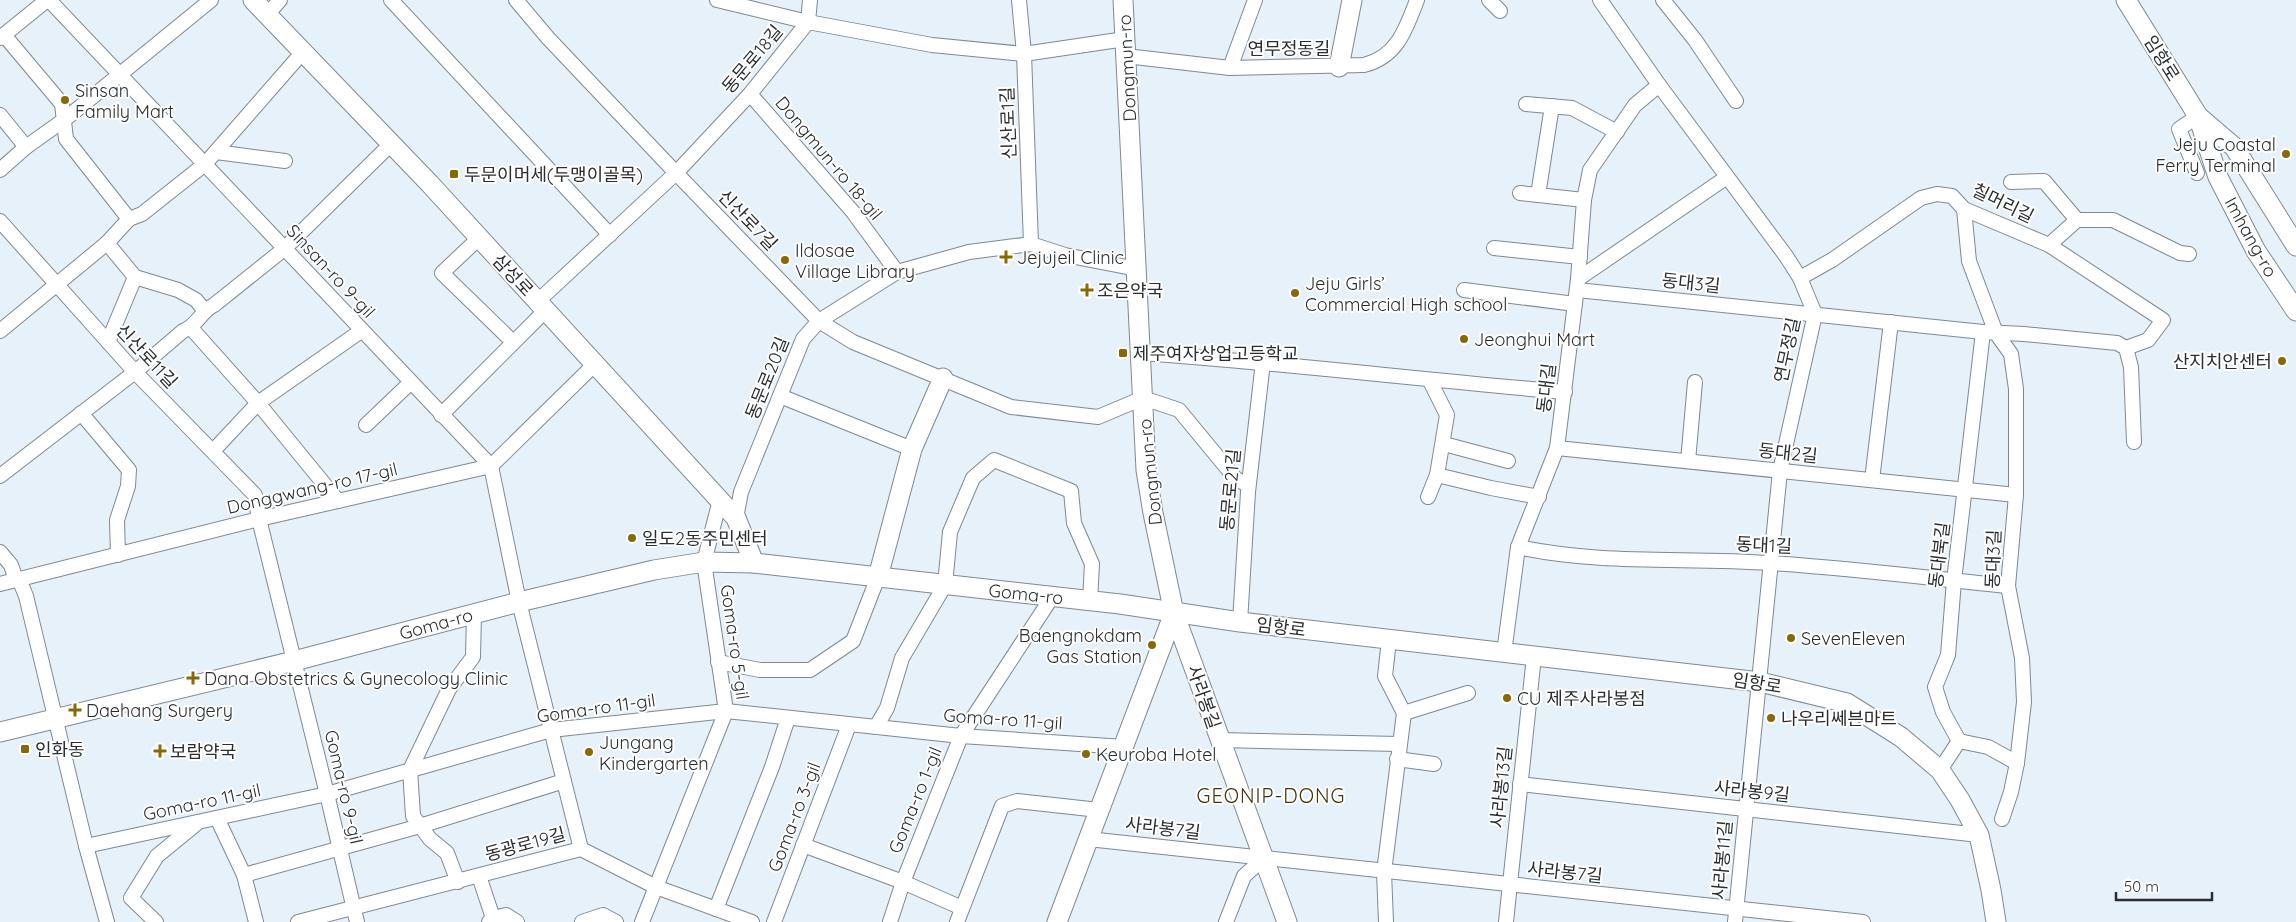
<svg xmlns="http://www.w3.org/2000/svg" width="2296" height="922" font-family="Quicksand,'Noto Sans KR',sans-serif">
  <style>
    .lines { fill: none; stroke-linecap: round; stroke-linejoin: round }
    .street-casing { stroke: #7f8990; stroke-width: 16 }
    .secondary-casing { stroke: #7f8990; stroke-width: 21 }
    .street { stroke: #fff; stroke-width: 14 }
    .secondary { stroke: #fff; stroke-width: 19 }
    .poi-dot { fill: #876906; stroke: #fff; stroke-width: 2 }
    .labels { text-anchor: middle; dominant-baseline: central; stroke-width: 4; stroke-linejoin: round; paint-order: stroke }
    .street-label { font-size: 18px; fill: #2a2e30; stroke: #fff }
    .poi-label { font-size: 18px; fill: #2a2e30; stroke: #fff; text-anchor: start }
    .quarter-label { font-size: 20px; letter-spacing: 1px; fill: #42330a; stroke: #fff }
  </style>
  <rect width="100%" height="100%" fill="#e7f1f9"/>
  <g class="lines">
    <!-- street casing -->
    <g class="street-casing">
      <g id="street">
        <path d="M 49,0 L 491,466 L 519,602 L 581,849"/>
        <path d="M 391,0 L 610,235"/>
        <path d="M 516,0 L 548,38 L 676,173 L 819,321 L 853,342 L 1011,407 L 1098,417 L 1143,398 L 1179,410 L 1236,479 L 1248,485"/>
        <path d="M 717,0 L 808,22 L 810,0"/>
        <path d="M 1019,0 L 1024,54 L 1031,244"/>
        <path d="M 1489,0 L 1500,11"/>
        <path d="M 1600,0 L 1659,85 L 1786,256 L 1800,278 L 1815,314 L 1780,471 L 1735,922"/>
        <path d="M 1663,0 L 1695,40 L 1736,101"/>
        <path d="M 267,15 L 280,0"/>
        <path d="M 4,35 L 62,104 L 66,139 L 129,219"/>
        <path d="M 0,38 L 47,0"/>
        <path d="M 1126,56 L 1230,68 L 1364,65 C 1397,57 1406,29 1417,0"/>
        <path d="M 1230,68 L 1255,0"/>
        <path d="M 750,94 L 853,212 L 897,272"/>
        <path d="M 1526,104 L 1572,108 L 1617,132"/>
        <path d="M 0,115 L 26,147"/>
        <path d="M 216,152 L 285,161"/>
        <path d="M 0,170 L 26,147 L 64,120 L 211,0"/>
        <path d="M 2197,173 L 2179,129 L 2198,116"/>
        <path d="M 2011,182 L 2044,181 L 2077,220"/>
        <path d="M 1520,193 L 1584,200"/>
        <path d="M 1538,195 L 1552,106"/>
        <path d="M 1964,209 L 1969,261 L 1996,333 L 2011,354 L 2016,389 L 2016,495 L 2008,586 L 2022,658 L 2024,702 L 2017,763 L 2011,792 L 2002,819"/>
        <path d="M 0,221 L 135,372 L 255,495 L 259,519 L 327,794 L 357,922"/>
        <path d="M 479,238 L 442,273 L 513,342"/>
        <path d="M 107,243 L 135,277 L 178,290 L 196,300 L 204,310"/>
        <path d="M 2049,245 L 2077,220 L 2113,220 L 2180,253 L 2189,254"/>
        <path d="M 1494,248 L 1580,257"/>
        <path d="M 1800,278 L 1832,260 L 1921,198 L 1937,194 L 1952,196 L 1964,209 L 2049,245 L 2163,320 L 2148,340 L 2126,348"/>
        <path d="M 1578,279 L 1727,177"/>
        <path d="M 1464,290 L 1575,304"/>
        <path d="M 1577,290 L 1983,332 L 2024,334 L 2117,343 L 2126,348 L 2131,367 L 2134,442"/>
        <path d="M 538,301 L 676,173 L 750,94 L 808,22 L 932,45 L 1024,54 L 1125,39"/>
        <path d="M 191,328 L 258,403 L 338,501"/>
        <path d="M 0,331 L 107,243 L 129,219 L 142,214 L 205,164 L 302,53"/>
        <path d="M 108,342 L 135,277"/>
        <path d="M 1141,353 C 1283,363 1423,380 1565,392"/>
        <path d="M 780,396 L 912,449"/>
        <path d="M 81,413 L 129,470 L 128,486 L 117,520 L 118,555"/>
        <path d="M 441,415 L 546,310"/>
        <path d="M 366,425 L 410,383"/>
        <path d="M 1444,444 L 1508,461"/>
        <path d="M 1557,448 L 2016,495"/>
        <path d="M 213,451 L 258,403 L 361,331"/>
        <path d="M 1688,461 L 1695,382"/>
        <path d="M 1437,475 L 1491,488 L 1539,497"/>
        <path d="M 0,476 L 135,372 L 183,331 C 197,326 201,311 214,305 L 284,249 L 391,144"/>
        <path d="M 1872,480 L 1891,322"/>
        <path d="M 1428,497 L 1437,475 L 1447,415 L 1430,381"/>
        <path d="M 736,518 L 741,492 L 803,339 L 819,321 L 897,272 L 969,252 L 1031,244 L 1065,255 L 1137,269"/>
        <path d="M 1518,547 C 1601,565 1686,557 1770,563 C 1849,568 1929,578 2008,586"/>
        <path d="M 0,552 L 11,565 L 16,580 L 19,579 L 26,596 L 86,846 L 107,922"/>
        <path d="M 0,584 L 259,519 L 491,466 L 595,364"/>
        <path d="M 1240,622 L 1248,492 L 1263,362"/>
        <path d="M 1504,653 L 1518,547 L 1557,448 L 1578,279 L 1584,200 L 1590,170 L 1635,105 L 1659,85"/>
        <path d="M 718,662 L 760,670 L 810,670 L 853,641 L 878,577"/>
        <path d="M 1404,713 L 1468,693"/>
        <path d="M 876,727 L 887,708 L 902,658 L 945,585 L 950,532 L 973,478 L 994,460 L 1071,491 L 1074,523 L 1092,564 L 1090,601"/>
        <path d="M 1219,740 L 1399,744"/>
        <path d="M 1959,741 L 1988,747 L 2017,763"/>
        <path d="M 1397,759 L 1434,764"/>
        <path d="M 1940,770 L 1959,741 L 1943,712 L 1935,687 L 1948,655 L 1954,581 L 1983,332"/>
        <path d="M 1520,784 L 1979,835"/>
        <path d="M 217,818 L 244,875 L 256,922"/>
        <path d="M 1088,839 L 1863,922"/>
        <path d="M 803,845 L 903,882 L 962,908"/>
        <path d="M 86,846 L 327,794 L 551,730 L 726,711 L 961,736 L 1124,747"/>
        <path d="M 244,875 L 420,826 L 564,781"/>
        <path d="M 479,876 L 493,918"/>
        <path d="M 458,882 L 447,853 L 430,839 L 413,816 L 410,770 L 449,689 L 473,657 L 474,614"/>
        <path d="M 716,909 L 772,767 L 788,718"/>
        <path d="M 156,922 L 131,898 L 157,856 L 196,824"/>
        <path d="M 298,922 L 581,849 L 656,887 L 752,922"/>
        <path d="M 489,922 L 493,918 L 506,915 L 517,922"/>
        <path d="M 582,922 L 603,915 L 616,922"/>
        <path d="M 642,922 L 726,711 L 704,562 L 720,500"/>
        <path d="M 774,922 L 849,725"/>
        <path d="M 890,922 L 903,882 L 961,736 L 1052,597"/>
        <path d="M 957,922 L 1002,806 L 1017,801 L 1099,810"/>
        <path d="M 1226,922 L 1244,876 L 1263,859"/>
        <path d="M 1386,922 L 1384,872 L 1404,713 L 1385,676 L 1389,640"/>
        <path d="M 1506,922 L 1534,656"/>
      </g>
    </g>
    <!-- secondary casing -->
    <g class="secondary-casing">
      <g id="secondary">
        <path d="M 253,0 L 430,184 L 736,518 L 754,563"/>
        <path d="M 1123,0 L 1146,470 L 1153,513 L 1174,613 L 1287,922"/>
        <path d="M 2126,0 L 2198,116 L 2218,177 L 2256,251 L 2296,311"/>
        <path d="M 1339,67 L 1352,0"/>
        <path d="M 2199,117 L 2234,147 L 2296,246"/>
        <path d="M 878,577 L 912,449 L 943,378"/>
        <path d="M 0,732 L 294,661 L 519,602 L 654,570 L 704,562 L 754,563 L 1120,604 L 1240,622 L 1760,682 L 1847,703 L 1901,737 L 1940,770 L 1960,800 L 1979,835 L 1991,890 L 1996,922"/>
        <path d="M 1057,922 L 1174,613"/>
      </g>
    </g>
    <!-- street -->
    <use href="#street" class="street"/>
    <!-- secondary -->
    <use href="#secondary" class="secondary"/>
  </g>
  <!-- markers -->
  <g class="poi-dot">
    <circle cx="65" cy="100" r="5"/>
    <circle cx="2286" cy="154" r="5"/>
    <rect x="449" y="169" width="10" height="10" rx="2.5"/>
    <path d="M1003.5 249.5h5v5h5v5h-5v5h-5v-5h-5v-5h5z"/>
    <circle cx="785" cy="260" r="5"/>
    <path d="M1084.5 282.5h5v5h5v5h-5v5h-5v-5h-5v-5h5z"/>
    <circle cx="1295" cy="293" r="5"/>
    <circle cx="1464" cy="339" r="5"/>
    <rect x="1118" y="348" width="10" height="10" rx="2.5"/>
    <circle cx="2282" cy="361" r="5"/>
    <circle cx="632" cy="538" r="5"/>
    <circle cx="1791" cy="638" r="5"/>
    <circle cx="1152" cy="645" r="5"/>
    <path d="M190.5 670.5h5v5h5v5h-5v5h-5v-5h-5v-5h5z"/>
    <circle cx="1507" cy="698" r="5"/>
    <path d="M72.5 702.5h5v5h5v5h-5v5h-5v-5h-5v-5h5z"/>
    <circle cx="1771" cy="718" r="5"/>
    <rect x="20" y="744" width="10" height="10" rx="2.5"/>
    <path d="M157.5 743.5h5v5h5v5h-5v5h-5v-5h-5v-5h5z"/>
    <circle cx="589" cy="752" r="5"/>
    <circle cx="1086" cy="754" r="5"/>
  </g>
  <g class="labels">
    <!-- street labels -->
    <g class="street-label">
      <text x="1289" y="48">연무정동길</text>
      <text transform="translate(2162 58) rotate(58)">임항로</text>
      <text transform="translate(752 59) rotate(-50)">동문로18길</text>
      <text transform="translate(1127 68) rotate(-93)">Dongmun-ro</text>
      <text transform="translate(1008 123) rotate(-92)">신산로1길</text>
      <text transform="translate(829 158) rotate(50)">Dongmun-ro 18-gil</text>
      <text transform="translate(2003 203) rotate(26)">칠머리길</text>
      <text transform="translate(748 220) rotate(46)">신산로7길</text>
      <text transform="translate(2251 237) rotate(61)">Imhang-ro</text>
      <text transform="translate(331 271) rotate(47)">Sinsan-ro 9-gil</text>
      <text transform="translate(513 275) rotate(47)">삼성로</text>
      <text transform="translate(1691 283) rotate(6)">동대3길</text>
      <text transform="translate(1787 350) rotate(-78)">연무정길</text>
      <text transform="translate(147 356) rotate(47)">신산로11길</text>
      <text transform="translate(767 378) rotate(-68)">동문로20길</text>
      <text transform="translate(1546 388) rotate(-83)">동대길</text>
      <text transform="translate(1788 453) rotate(6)">동대2길</text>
      <text transform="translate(1150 472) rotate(-96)">Dongmun-ro</text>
      <text transform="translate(312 488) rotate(-13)">Donggwang-ro 17-gil</text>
      <text transform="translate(1230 490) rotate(-85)">동문로21길</text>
      <text transform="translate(1764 545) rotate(3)">동대1길</text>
      <text transform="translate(1939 555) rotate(-83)">동대북길</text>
      <text transform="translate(1993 559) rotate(-88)">동대3길</text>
      <text transform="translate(1026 594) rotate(6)">Goma-ro</text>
      <text transform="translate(436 624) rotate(-15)">Goma-ro</text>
      <text transform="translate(1281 627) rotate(7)">임항로</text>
      <text transform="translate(735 642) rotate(82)">Goma-ro 5-gil</text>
      <text transform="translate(1757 683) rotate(9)">임항로</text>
      <text transform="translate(1204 697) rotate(71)">사라봉길</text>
      <text transform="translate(596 708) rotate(-8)">Goma-ro 11-gil</text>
      <text transform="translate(1003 719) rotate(4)">Goma-ro 11-gil</text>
      <text transform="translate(344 787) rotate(77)">Goma-ro 9-gil</text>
      <text transform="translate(1501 787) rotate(-84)">사라봉13길</text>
      <text transform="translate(1752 791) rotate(6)">사라봉9길</text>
      <text transform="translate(915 800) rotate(-68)">Goma-ro 1-gil</text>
      <text transform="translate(202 802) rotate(-12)">Goma-ro 11-gil</text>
      <text transform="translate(794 817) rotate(-69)">Goma-ro 3-gil</text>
      <text transform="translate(1163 828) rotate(7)">사라봉7길</text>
      <text transform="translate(525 844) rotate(-15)">동광로19길</text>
      <text transform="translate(1722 860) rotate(-85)">사라봉11길</text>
      <text transform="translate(1565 872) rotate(6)">사라봉7길</text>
    </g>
    <!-- poi labels -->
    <g class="poi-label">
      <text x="75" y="90">Sinsan<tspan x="75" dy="21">Family Mart</tspan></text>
      <text x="2276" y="144" text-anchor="end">Jeju Coastal<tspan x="2276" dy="21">Ferry Terminal</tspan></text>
      <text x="464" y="174">두문이머세(두맹이골목)</text>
      <text x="795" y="250">Ildosae<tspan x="795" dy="21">Village Library</tspan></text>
      <text x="1017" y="257">Jejujeil Clinic</text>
      <text x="1305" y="283">Jeju Girls’<tspan x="1305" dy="21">Commercial High school</tspan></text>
      <text x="1097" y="290">조은약국</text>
      <text x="1474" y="339">Jeonghui Mart</text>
      <text x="1133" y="353">제주여자상업고등학교</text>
      <text x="2272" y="361" text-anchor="end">산지치안센터</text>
      <text x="642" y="538">일도2동주민센터</text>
      <text x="1142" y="635" text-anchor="end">Baengnokdam<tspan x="1142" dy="21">Gas Station</tspan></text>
      <text x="1801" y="638">SevenEleven</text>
      <text x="204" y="678">Dana Obstetrics &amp; Gynecology Clinic</text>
      <text x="1517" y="698">CU 제주사라봉점</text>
      <text x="86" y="710">Daehang Surgery</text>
      <text x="1781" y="718">나우리쎄븐마트</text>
      <text x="599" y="742">Jungang<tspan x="599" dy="21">Kindergarten</tspan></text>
      <text x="35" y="749">인화동</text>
      <text x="170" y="751">보람약국</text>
      <text x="1096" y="754">Keuroba Hotel</text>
    </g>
    <!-- quarter labels -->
    <g class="quarter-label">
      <text x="1271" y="795">GEONIP-DONG</text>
    </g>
  </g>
  <!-- scale -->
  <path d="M2116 892v8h96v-8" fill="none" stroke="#2a2e30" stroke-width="2.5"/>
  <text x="2124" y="892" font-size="15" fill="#2a2e30" stroke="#ffffff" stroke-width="4" paint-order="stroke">50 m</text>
</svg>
